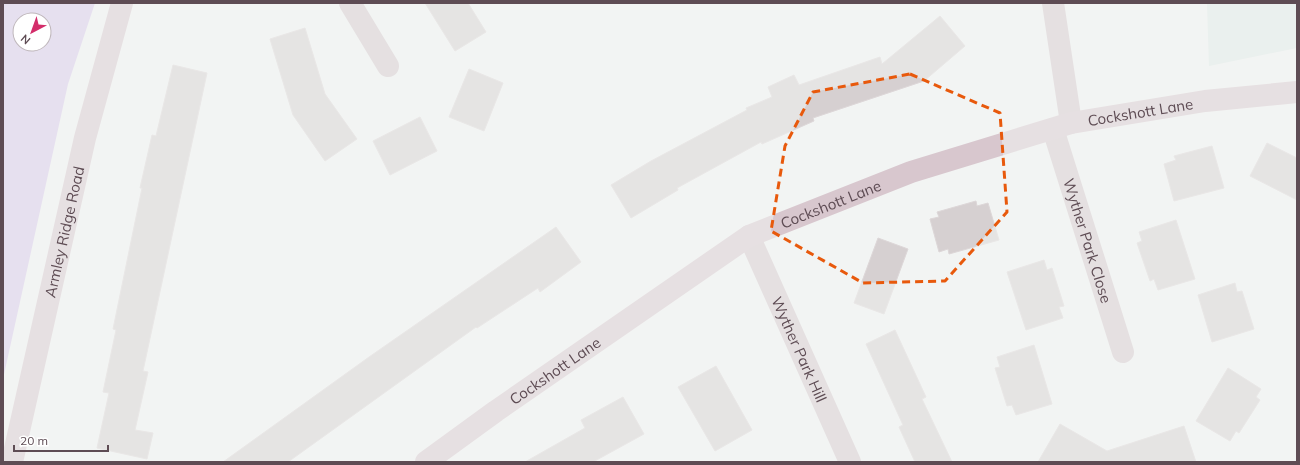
<svg xmlns="http://www.w3.org/2000/svg" width="1300" height="465" font-family="Mulish,sans-serif">
  <style>
    .commercial { fill: #e0eae8 }
    .green { fill: #d8c7ec; fill-rule: evenodd }
    .building { fill: #d6d0d1; stroke: #ddd7d8 }
    .lines { fill: none; stroke-linecap: round; stroke-linejoin: round }
    .street { stroke: #d5c8cd; stroke-width: 22 }
    .secondary { stroke: #d8c7ce; stroke-width: 22 }
    .marked { fill: none; stroke: #e8590c; stroke-width: 3; stroke-dasharray: 8 5; stroke-linejoin: round }
    .labels { text-anchor: middle; dominant-baseline: central; stroke-width: 3; stroke-linejoin: round; paint-order: stroke }
    .street-label { font-size: 15px; fill: #5e4c54; stroke: #fff }
  </style>
  <rect width="100%" height="100%" fill="#f2f4f3"/>
  <!-- commercial -->
  <path class="commercial" d="M 1207,3 L 1297,3 L 1297,48 L 1209,66 Z"/>
  <!-- green -->
  <path class="green" d="M 3,3 L 95,3 L 68,84 L 3,379 ZM 20,20 L 44,20 L 44,44 L 20,44 Z"/>
  <!-- building -->
  <g class="building">
    <path d="M 425,3 L 468,3 L 486,32 L 455,51 Z"/>
    <path d="M 940,16 L 965,46 L 924,81 L 813,118 L 814,121 L 762,144 L 761,142 L 677,188 L 678,190 L 631,218 L 611,185 L 651,161 L 747,110 L 746,108 L 772,97 L 768,87 L 794,75 L 799,85 L 880,57 L 882,64 Z"/>
    <path d="M 305,28 L 325,94 L 357,139 L 325,161 L 293,115 L 270,39 Z"/>
    <path d="M 173,65 L 207,73 L 143,371 L 148,372 L 135,430 L 153,433 L 147,459 L 97,448 L 109,393 L 103,392 L 116,330 L 113,329 L 142,188 L 140,188 L 152,135 L 156,136 Z"/>
    <path d="M 469,69 L 503,83 L 484,131 L 449,117 Z"/>
    <path d="M 420,117 L 437,151 L 390,175 L 373,141 Z"/>
    <path d="M 1267,143 L 1297,158 L 1297,200 L 1250,176 Z"/>
    <path d="M 1212,146 L 1224,188 L 1174,201 L 1164,164 L 1176,160 L 1174,156 Z"/>
    <path d="M 976,201 L 977,206 L 988,203 L 999,240 L 949,254 L 948,249 L 939,252 L 930,219 L 939,217 L 937,212 Z"/>
    <path d="M 1176,220 L 1195,279 L 1158,290 L 1154,279 L 1150,281 L 1137,243 L 1142,241 L 1139,232 Z"/>
    <path d="M 556,227 L 581,262 L 540,292 L 538,288 L 477,328 L 476,327 L 288,462 L 223,462 L 369,357 Z"/>
    <path d="M 878,238 L 908,249 L 884,314 L 854,303 Z"/>
    <path d="M 1044,260 L 1047,270 L 1052,268 L 1064,306 L 1059,307 L 1063,318 L 1026,330 L 1007,272 Z"/>
    <path d="M 1235,283 L 1237,292 L 1242,291 L 1254,329 L 1212,342 L 1198,295 Z"/>
    <path d="M 895,330 L 926,397 L 922,399 L 952,462 L 915,462 L 899,427 L 903,425 L 866,344 Z"/>
    <path d="M 1034,345 L 1052,404 L 1016,415 L 1012,405 L 1007,406 L 995,368 L 1000,367 L 997,357 Z"/>
    <path d="M 716,366 L 752,430 L 715,451 L 678,387 Z"/>
    <path d="M 1228,368 L 1261,389 L 1256,397 L 1260,400 L 1239,433 L 1236,431 L 1230,441 L 1196,421 Z"/>
    <path d="M 623,397 L 644,434 L 593,462 L 525,462 L 585,428 L 581,420 Z"/>
    <path d="M 1060,424 L 1107,451 L 1184,426 L 1196,462 L 1038,462 Z"/>
  </g>
  <g class="lines">
    <!-- street -->
    <g class="street">
      <path d="M 350,3 L 388,66"/>
      <path d="M 1053,3 L 1071,123"/>
      <path id="s1" d="M 1053,129 L 1123,352"/>
      <path id="s2" d="M 749,236 L 850,462"/>
    </g>
    <!-- secondary -->
    <g class="secondary">
      <path id="s3" d="M 12,462 L 85,138 L 122,3"/>
      <path id="s4" d="M 426,462 L 496,411 L 749,236 L 911,172 L 1071,123 L 1205,101 L 1297,92"/>
    </g>
  </g>
  <!-- marked area -->
  <path d="M0 0H1300V465H0ZM 910,74 L 1000,113 L 1007,212 L 945,281 L 863,283 L 771,231 L 785,146 L 813,92 Z" fill="#f2f4f3" fill-opacity=".55" fill-rule="evenodd"/>
  <path class="marked" d="M 910,74 L 1000,113 L 1007,212 L 945,281 L 863,283 L 771,231 L 785,146 L 813,92 Z"/>
  <g class="labels">
    <!-- street labels -->
    <g class="street-label">
      <text stroke="none"><textPath href="#s4" startOffset="806">Cockshott Lane</textPath></text>
      <text stroke="none"><textPath href="#s4" startOffset="482">Cockshott Lane</textPath></text>
      <text stroke="none"><textPath href="#s3" startOffset="236">Armley Ridge Road</textPath></text>
      <text stroke="none"><textPath href="#s1" startOffset="117">Wyther Park Close</textPath></text>
      <text stroke="none"><textPath href="#s2" startOffset="124">Wyther Park Hill</textPath></text>
      <text stroke="none"><textPath href="#s4" startOffset="158">Cockshott Lane</textPath></text>
    </g>
  </g>
  <!-- border -->
  <rect width="1300" height="465" fill="none" stroke="#5e4c54" stroke-width="8"/>
  <!-- north arrow -->
  <g transform="translate(32 32) rotate(221)"><circle r="19" fill="#ffffff" stroke="#bfb7bb"/>
  <path d="M0-3L7 15L0 10L-7 15Z" fill="#d32d6a"/>
  <text y="-6" font-size="11" font-weight="bold" text-anchor="middle" fill="#5e4c54">N</text>
  </g>
  <!-- scale -->
  <path d="M14 445v6h94v-6" fill="none" stroke="#5e4c54" stroke-width="2"/>
  <text x="20" y="445" font-size="12" fill="#5e4c54" stroke="#ffffff" stroke-width="3" paint-order="stroke">20 m</text>
</svg>
